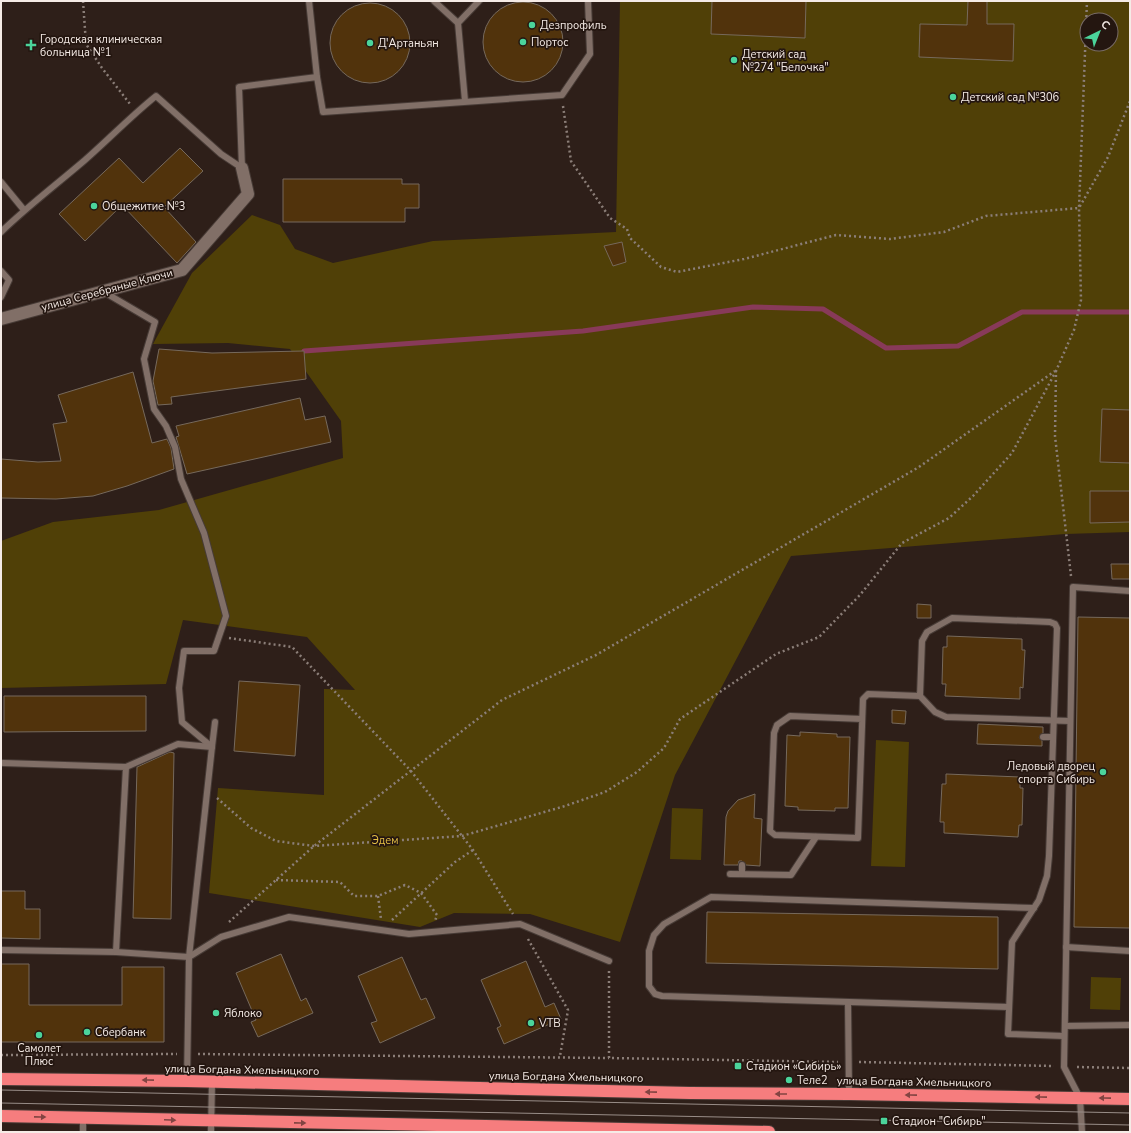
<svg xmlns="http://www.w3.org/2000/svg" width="1131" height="1133" font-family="'Nunito Sans',sans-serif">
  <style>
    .green { fill: #504007; fill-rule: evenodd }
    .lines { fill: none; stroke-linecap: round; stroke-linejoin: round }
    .stream { stroke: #883a59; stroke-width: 5 }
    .building { fill: #51330c; stroke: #76695c }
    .lane-casing { stroke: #473b36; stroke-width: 8 }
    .street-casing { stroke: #473b36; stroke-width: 14 }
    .highway-casing { stroke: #473b36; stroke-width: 14 }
    .path { stroke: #8b7e78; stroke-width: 2.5; stroke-dasharray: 2 3; stroke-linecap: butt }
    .lane { stroke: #816f67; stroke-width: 6 }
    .street { stroke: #816f67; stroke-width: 12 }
    .highway { stroke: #f67d7e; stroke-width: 12 }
    .tram { stroke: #998d88; stroke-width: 1 }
    .oneway { fill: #824442 }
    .poi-dot { fill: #4bd49b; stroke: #241610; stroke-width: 1.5 }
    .labels { text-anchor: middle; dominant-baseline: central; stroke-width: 3.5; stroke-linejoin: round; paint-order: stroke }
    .poi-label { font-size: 11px; fill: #f5ebe6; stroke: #241610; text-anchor: start }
    .street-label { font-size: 11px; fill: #f5ebe6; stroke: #241610 }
    .park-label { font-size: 11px; fill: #e5bf45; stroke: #241610 }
  </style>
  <rect width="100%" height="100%" fill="#2e1f19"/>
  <!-- green -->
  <g class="green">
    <path d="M 620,1 L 1130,1 L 1130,532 L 1065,534 L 791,556 L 675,775 L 620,942 L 530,914 L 454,913 L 420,927 L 209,893 L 218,788 L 324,795 L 324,689 L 355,690 L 307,637 L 183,620 L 166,684 L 1,688 L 1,541 L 53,522 L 159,510 L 343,458 L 341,421 L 290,349 L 228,343 L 153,344 L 192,273 L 252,215 L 280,225 L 295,249 L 333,263 L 433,241 L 616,232 ZM 1087,20 L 1111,20 L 1111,44 L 1087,44 Z"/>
    <path d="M 876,740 L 909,742 L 905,867 L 871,866 Z"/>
    <path d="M 672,808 L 703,809 L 701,860 L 670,859 Z"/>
    <path d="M 1091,977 L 1121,978 L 1120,1010 L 1090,1009 Z"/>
  </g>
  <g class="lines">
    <!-- stream -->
    <path class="stream" d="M 304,351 L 583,331 L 753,307 L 823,309 L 886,348 L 958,346 L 1022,312 L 1130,312"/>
  </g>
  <!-- building -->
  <g class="building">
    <path d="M 712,1 L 806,1 L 805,38 L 711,34 Z"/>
    <path d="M 968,1 L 987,1 L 987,24 L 1014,24 L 1013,61 L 919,57 L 920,24 L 967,25 Z"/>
    <circle cx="523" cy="42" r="40"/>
    <circle cx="370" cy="43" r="40"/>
    <path d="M 180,148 L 203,171 L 164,207 L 196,242 L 177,263 L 122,205 L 85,241 L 59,214 L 119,158 L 143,183 Z"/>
    <path d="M 283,179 L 402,179 L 402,184 L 419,184 L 419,208 L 405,208 L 405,222 L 283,222 Z"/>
    <path d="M 622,242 L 626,262 L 613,266 L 604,246 Z"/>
    <path d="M 159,349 L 212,353 L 304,351 L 306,379 L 171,397 L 172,404 L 158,405 L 153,381 Z"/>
    <path d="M 133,372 L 152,443 L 167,439 L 171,448 L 174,469 L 127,486 L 93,496 L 56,499 L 1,498 L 1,459 L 38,462 L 61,461 L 53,424 L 67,422 L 58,395 Z"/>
    <path d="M 300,398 L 305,420 L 325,416 L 331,442 L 187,474 L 176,437 L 179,436 L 176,426 Z"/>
    <path d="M 1102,409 L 1130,410 L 1130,463 L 1100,462 Z"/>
    <path d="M 1090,491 L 1130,491 L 1130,522 L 1090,523 Z"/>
    <path d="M 1111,564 L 1130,564 L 1130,579 L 1112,579 Z"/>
    <path d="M 917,604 L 931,605 L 931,618 L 917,618 Z"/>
    <path d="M 1078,617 L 1130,618 L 1130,928 L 1074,927 Z"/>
    <path d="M 947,636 L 1022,639 L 1022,650 L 1025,650 L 1023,688 L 1020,687 L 1020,699 L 945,696 L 946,684 L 942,684 L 943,647 L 947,647 Z"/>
    <path d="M 239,681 L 300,685 L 295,756 L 234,751 Z"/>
    <path d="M 4,696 L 146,696 L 146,731 L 4,732 Z"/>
    <path d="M 892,710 L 906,711 L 905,724 L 892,723 Z"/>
    <path d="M 978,724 L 1043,727 L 1043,733 L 1039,737 L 1042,741 L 1042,746 L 977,744 Z"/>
    <path d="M 800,732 L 837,734 L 837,737 L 850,737 L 848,808 L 835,808 L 835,811 L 798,810 L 798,807 L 785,806 L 787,735 L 800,736 Z"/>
    <path d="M 170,752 L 174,753 L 171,919 L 133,918 L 137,767 Z"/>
    <path d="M 946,774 L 1020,777 L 1020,788 L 1023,788 L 1022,825 L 1019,825 L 1018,837 L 944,833 L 944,822 L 940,822 L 942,784 L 946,784 Z"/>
    <path d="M 755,794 L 754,818 L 762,819 L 760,866 L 746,865 L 742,861 L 739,861 L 738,865 L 724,865 L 726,817 L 728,811 L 738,800 Z"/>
    <path d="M 1,891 L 25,891 L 25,909 L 40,909 L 40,939 L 1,938 Z"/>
    <path d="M 707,912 L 998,917 L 998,969 L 706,963 Z"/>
    <path d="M 281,954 L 301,1001 L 306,998 L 313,1013 L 258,1037 L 251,1022 L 256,1020 L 236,973 Z"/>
    <path d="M 402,957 L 421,1000 L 426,998 L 435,1018 L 380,1043 L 371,1023 L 377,1021 L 358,976 Z"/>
    <path d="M 526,961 L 545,1007 L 554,1003 L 561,1019 L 504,1044 L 497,1028 L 501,1026 L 481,980 Z"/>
    <path d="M 1,964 L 29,964 L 29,1005 L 122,1005 L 122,967 L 164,967 L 164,1042 L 1,1042 Z"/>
  </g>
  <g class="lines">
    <!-- lane casing -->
    <g class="lane-casing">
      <g id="lane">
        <path d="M 309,1 L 317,77"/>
        <path d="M 434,1 L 458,23"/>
        <path d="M 465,101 L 458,23 L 479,1"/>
        <path d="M 242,168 L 239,87 L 317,77 L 323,112 L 562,95 L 590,54 L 588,1"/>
        <path d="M 1,182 L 24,210"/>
        <path d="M 1,232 C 28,206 57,184 85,160 C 109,139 131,116 156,96 L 221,154 L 242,168"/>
        <path d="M 1,271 L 9,280 L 1,297"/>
        <path d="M 104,292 L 155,322 L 144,359 L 154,409 L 166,426 L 175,447 L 181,479 L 204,533 L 226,616 L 214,651 L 184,651 L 179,688 L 182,722 L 212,747"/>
        <path d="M 920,696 L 935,712 L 946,717 L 1070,721"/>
        <path d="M 862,719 L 790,716 L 777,725 L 774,733 L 770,831 L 775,835 L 858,838 L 863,699 L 868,694 L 920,696 L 922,641 L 927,632 L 952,618 L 1050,622 L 1055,624 L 1057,628 L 1049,856 L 1047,876 L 1039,900 L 1012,942 L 1008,1034 L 1064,1036"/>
        <path d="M 1043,737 L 1053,737"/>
        <path d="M 212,747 L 215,722"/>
        <path d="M 126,767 L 178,744 L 212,747 L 189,957 L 187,1081"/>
        <path d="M 730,874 L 791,875 L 816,837"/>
        <path d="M 742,874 L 742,865"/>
        <path d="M 1066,947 L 1130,951"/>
        <path d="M 1,950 L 116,952 L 126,767 L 3,763"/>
        <path d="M 116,952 L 189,957 L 221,937 L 289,917 L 409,934 L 520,924 L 609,961"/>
        <path d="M 848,1002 L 849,1094"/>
        <path d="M 1009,1007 L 662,996 L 655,994 L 649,986 L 649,951 L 654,935 L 664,924 L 711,897 L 1034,908"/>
        <path d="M 1065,1026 L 1130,1025"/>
        <path d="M 83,1117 L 83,1132"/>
        <path d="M 211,1132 L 212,1082"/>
        <path d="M 1082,1132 L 1080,1098 L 1064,1067 L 1073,587 L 1130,591"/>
      </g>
    </g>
    <!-- street casing -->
    <g class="street-casing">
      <path id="street" d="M 1,319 L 182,270 L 248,194 L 242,168"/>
    </g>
    <!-- highway casing -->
    <g class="highway-casing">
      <g id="highway">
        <path d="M 1,1079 L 187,1081 L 690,1093 L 849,1094 L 1130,1099"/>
        <path d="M 1,1116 L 769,1132"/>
      </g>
    </g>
    <!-- path -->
    <g class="path">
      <path d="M 83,1 L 86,44 L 102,68 L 130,104"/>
      <path d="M 563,106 L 571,161 L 610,218 L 627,229 L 630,238 L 661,267 L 677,272 L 744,259 L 836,235 L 890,239 L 944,232 L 986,216 L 1079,208 L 1087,1"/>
      <path d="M 1071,576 L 1055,436 L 1056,371 L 1074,330 L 1081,300 L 1079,208 L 1108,157 L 1130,101"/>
      <path d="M 229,638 L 292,647 L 411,771 L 473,850 L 513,914"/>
      <path d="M 217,798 L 251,828 L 276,841 L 314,846 L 462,836 L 565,806 L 605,792 L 637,772 L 664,748 L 680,719 L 776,654 L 819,637 L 860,595 L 902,543 L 949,518 L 973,496 L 1012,453 L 1056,371"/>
      <path d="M 276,880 L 340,882 L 354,896 L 378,896 L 405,885 L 421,893 L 437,915 L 435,921"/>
      <path d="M 378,896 L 381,919"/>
      <path d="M 392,920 L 455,862 L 473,850"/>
      <path d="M 229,922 L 314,846 L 502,700 L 596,655 L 919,467 L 1055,371"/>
      <path d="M 528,939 L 568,1010 L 560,1056"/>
      <path d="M 609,971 L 609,1058 L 838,1062"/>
      <path d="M 198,1054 L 609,1058"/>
      <path d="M 1,1055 L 177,1054"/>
      <path d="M 859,1062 L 1054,1066"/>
      <path d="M 1077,1067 L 1130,1068"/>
    </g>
    <!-- lane -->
    <use href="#lane" class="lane"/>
    <!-- street -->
    <use href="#street" class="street"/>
    <!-- highway -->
    <use href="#highway" class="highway"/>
    <!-- tram -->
    <g class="tram">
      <path d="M 1,1090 L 1130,1113"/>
      <path d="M 1,1103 L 1130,1125"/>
    </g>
  </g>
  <!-- one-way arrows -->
  <defs><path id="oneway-solid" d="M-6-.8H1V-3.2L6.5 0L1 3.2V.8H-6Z"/></defs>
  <g class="oneway">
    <use href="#oneway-solid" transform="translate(148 1080) rotate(-179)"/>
    <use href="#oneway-solid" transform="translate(651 1092) rotate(-179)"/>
    <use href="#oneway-solid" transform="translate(781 1094) rotate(-180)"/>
    <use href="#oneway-solid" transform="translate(911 1095) rotate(-179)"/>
    <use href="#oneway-solid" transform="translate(1041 1097) rotate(-179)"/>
    <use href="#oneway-solid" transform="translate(1105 1098) rotate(-179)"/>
    <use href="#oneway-solid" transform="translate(40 1117) rotate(1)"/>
    <use href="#oneway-solid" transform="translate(170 1120) rotate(2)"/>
    <use href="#oneway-solid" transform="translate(300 1123) rotate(1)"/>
  </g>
  <!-- markers -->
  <g class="poi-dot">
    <circle cx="532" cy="25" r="4"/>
    <circle cx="523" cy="42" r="4"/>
    <circle cx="370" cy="43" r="4"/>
    <path d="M29 39h4v4h4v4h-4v4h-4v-4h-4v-4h4z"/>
    <circle cx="734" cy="60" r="4"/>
    <circle cx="953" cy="97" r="4"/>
    <circle cx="94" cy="206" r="4"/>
    <circle cx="1103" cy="772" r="4"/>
    <circle cx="216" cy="1013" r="4"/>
    <circle cx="531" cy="1023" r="4"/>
    <circle cx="87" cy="1032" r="4"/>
    <circle cx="39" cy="1035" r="4"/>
    <rect x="734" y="1062" width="8" height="8" rx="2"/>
    <circle cx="789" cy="1080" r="4"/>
    <rect x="880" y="1117" width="8" height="8" rx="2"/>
  </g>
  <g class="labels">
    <!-- poi labels -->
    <g class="poi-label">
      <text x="540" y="25">Дезпрофиль</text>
      <text x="40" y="39">Городская клиническая<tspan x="40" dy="13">больница №1</tspan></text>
      <text x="531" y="42">Портос</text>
      <text x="378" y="43">Д'Артаньян</text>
      <text x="742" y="54">Детский сад<tspan x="742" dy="13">№274 "Белочка"</tspan></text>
      <text x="961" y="97">Детский сад №306</text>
      <text x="102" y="206">Общежитие №3</text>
      <text x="1095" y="766" text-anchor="end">Ледовый дворец<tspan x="1095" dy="13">спорта Сибирь</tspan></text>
      <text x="224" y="1013">Яблоко</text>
      <text x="539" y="1023">VTB</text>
      <text x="95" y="1032">Сбербанк</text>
      <text x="39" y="1048" text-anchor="middle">Самолет<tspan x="39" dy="13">Плюс</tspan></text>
      <text x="746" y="1066">Стадион «Сибирь»</text>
      <text x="797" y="1080">Теле2</text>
      <text x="892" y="1121">Стадион "Сибирь"</text>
    </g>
    <!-- street labels -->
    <g class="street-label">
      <text transform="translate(107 290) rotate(-15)">улица Серебряные Ключи</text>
      <text transform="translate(242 1070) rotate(1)">улица Богдана Хмельницкого</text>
      <text transform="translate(566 1077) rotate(1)">улица Богдана Хмельницкого</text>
      <text transform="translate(914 1082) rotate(1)">улица Богдана Хмельницкого</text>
    </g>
    <!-- park labels -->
    <g class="park-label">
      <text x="385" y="840">Эдем</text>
    </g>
  </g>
  <!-- border -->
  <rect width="1131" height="1133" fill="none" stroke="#f5ebe6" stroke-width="4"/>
  <!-- north arrow -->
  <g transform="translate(1099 32) rotate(43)"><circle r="19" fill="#241610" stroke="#786b66"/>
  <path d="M0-3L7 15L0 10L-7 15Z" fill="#4bd49b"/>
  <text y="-6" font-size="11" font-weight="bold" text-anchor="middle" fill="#f5ebe6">С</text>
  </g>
</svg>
